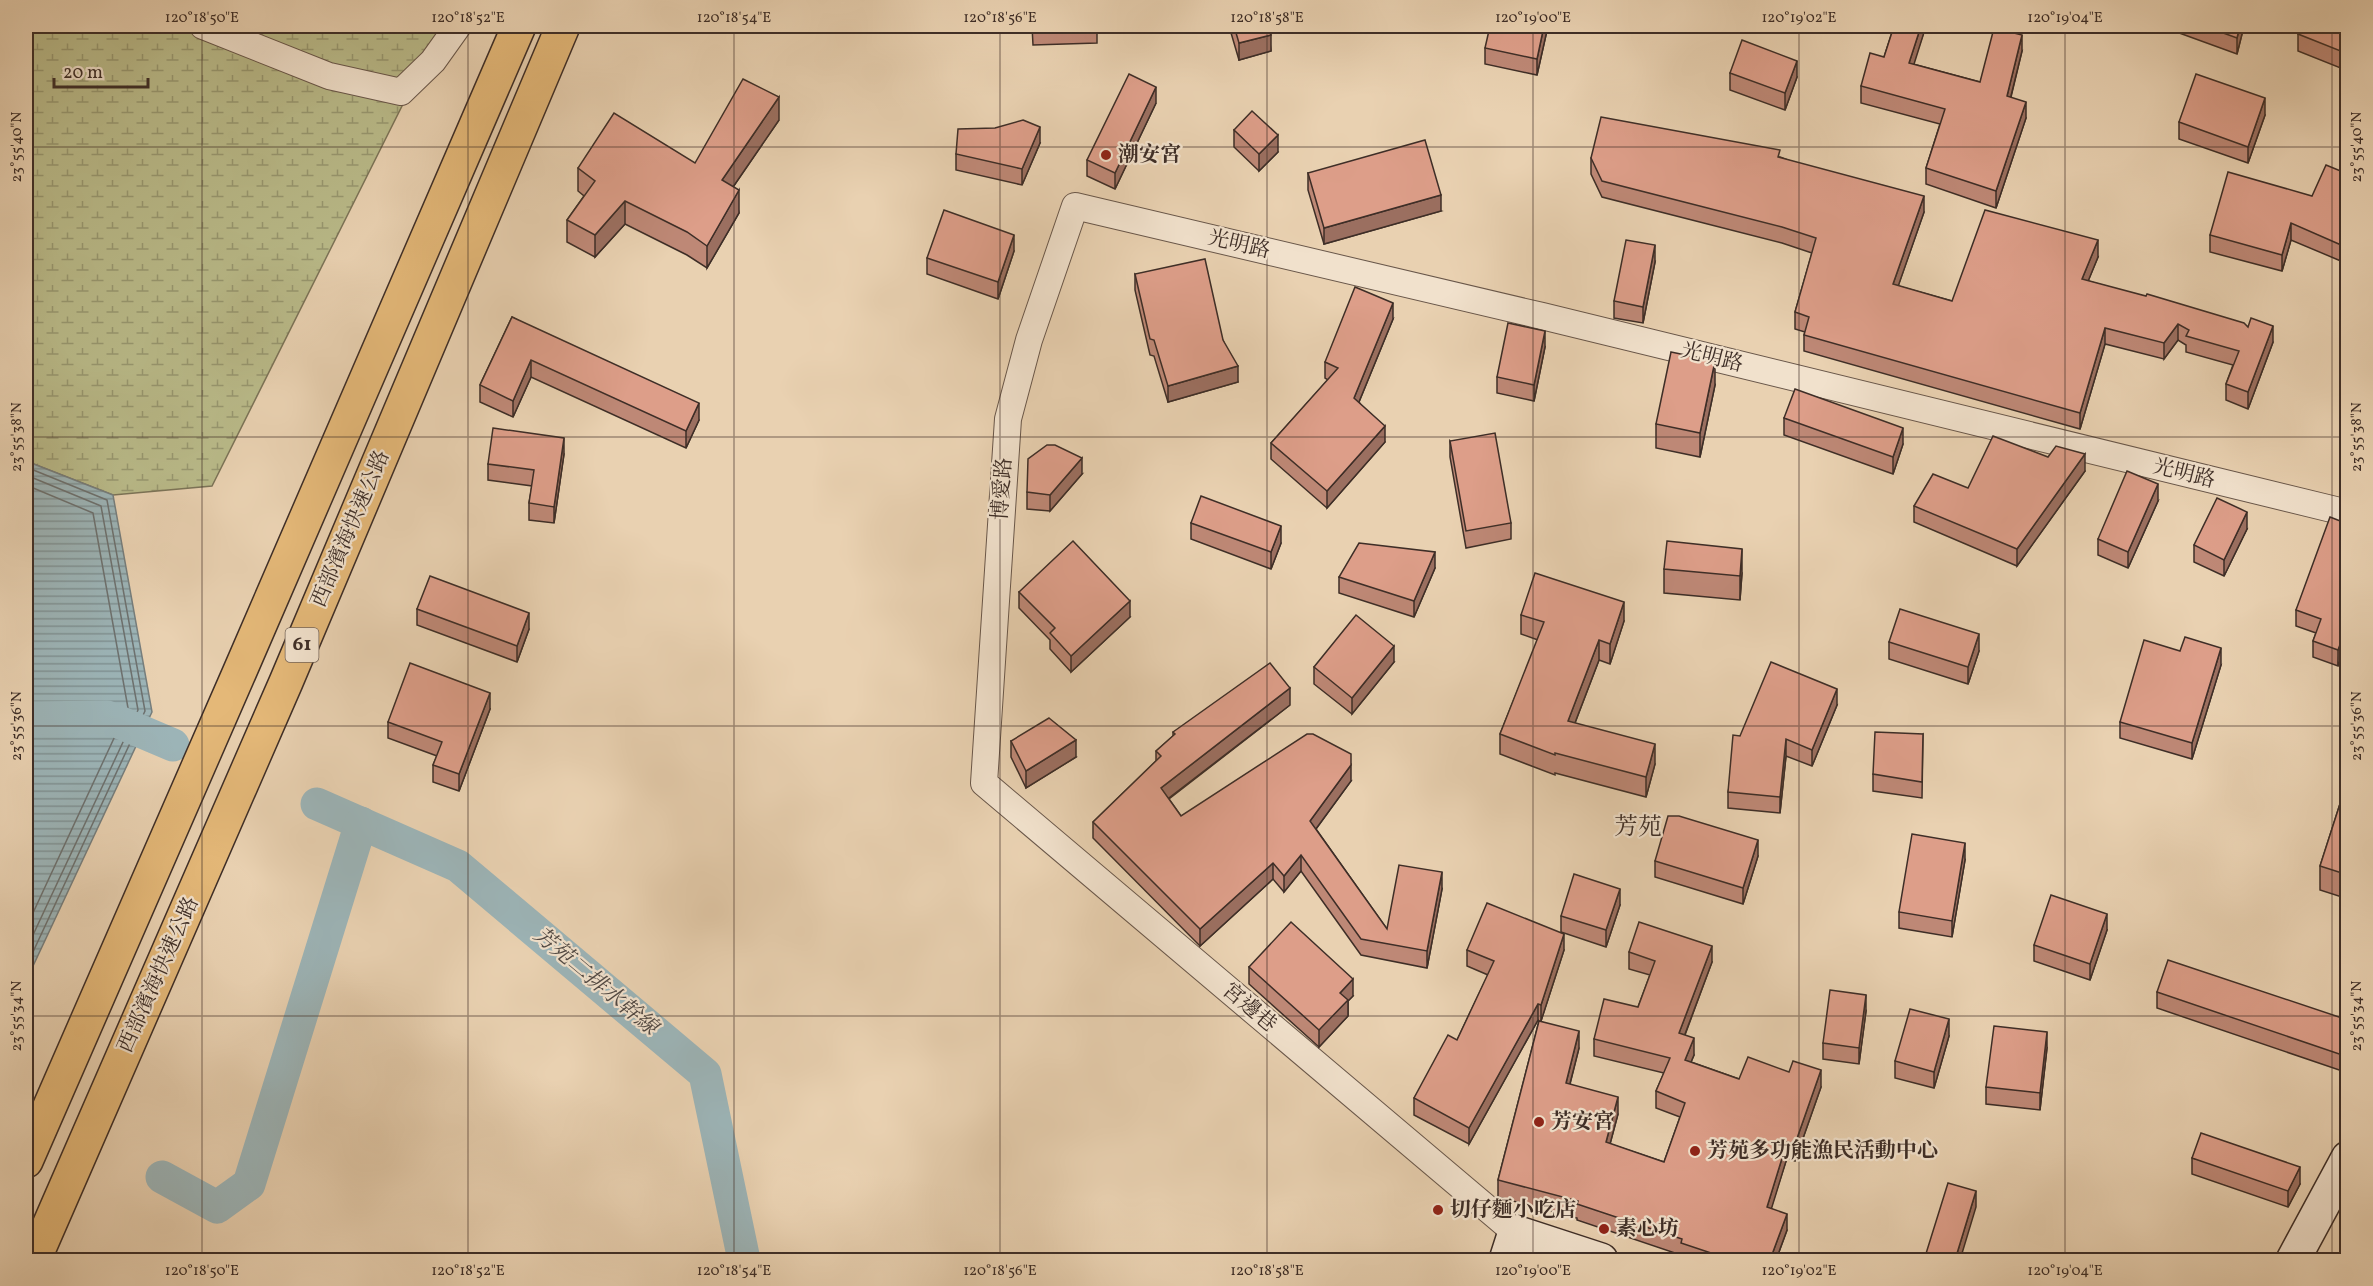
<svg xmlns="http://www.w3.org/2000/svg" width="2373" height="1286" font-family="Vollkorn,'Noto Serif TC',serif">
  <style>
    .wetland { fill: url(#wetland-marsh); stroke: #7c7458; stroke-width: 1.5 }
    .water { fill: url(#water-rules); stroke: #767e7d; stroke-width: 1.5 }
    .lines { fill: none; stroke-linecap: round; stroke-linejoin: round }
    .shore { stroke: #6d716f; stroke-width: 1.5 }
    .canal { stroke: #9cb4b7; stroke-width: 33 }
    .street-casing { stroke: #69574a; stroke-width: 28 }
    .secondary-casing { stroke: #3e2e27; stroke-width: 36 }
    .highway-casing { stroke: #3e2e27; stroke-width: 36 }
    .street { stroke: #f1e1cc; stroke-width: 26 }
    .secondary { stroke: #f1e1cc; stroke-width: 33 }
    .highway { stroke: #e4b878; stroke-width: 33 }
    .wall { fill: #be8876; stroke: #3e2e27; stroke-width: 1.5 }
    .shaded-wall { fill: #9b6f60; stroke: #3e2e27; stroke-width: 1.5 }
    .building { fill: #dd9e89; stroke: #3e2e27; stroke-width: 1.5 }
    .ticks { fill: none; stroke: #3e2e27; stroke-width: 1.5; stroke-opacity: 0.45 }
    .poi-dot { fill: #8f2418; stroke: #f1e1cc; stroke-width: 2 }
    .labels { text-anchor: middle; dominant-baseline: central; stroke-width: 4.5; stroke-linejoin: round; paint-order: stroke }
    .shield { fill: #f1e1cc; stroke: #746458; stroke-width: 1.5 }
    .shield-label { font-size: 20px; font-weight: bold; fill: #3e2e27 }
    .poi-label { font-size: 21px; font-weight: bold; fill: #3e2e27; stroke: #f1e1cc; text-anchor: start }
    .street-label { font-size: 21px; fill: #3e2e27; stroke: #f1e1cc }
    .water-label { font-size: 22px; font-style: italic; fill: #514944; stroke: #f1e1cc }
    .quarter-label { font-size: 24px; fill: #3e2e27; stroke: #f1e1cc }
    .neatline { fill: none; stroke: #3e2e27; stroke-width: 2 }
    .ticks-label { font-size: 15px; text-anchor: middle; fill: #3e2e27 }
  </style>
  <defs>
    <pattern id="wetland-marsh" width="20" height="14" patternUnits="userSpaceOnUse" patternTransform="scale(1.5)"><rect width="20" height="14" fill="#b9ba89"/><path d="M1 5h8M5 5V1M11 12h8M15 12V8" fill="none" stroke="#989870"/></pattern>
    <pattern id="water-rules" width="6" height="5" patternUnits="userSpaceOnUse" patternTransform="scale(1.5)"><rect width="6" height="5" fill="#9cb4b7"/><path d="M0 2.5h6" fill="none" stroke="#819395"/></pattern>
  </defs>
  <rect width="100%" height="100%" fill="#e9d1b1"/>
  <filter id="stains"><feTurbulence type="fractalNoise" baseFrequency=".00333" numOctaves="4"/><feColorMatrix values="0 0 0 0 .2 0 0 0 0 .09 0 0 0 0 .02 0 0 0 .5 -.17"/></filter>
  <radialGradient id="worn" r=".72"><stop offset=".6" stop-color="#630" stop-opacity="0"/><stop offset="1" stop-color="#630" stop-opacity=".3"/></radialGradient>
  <!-- wetland -->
  <path class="wetland" d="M 26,26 L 442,26 L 212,486 L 113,495 L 26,461 Z"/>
  <!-- water -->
  <path class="water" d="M 26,461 L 113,495 L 152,712 L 26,981 Z"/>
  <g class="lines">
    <!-- shore -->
    <g class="shore">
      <path d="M 26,467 L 107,500 L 145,711 L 26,967"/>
      <path d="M 26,475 L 101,506 L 138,710 L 26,950"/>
      <path d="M 26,485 L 93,513 L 128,708 L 26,928"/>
    </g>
    <!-- canal -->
    <g class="canal">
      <path d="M 26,718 L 107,717 L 173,745"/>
      <path d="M 317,804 L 458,866 L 705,1074 L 744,1260"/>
      <path d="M 162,1177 L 217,1207 L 249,1184 L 361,823"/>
    </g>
    <!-- street casing -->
    <g class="street-casing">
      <g id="street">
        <path d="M 203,26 L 329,76 L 401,92 L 433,61 L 458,26"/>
        <path d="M 1515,1232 L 984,783 L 1008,419 L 1029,340 L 1075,206 L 1542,316 L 2348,513"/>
      </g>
    </g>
    <!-- secondary casing -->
    <g class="secondary-casing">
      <g id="secondary">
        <path d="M 1506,1260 L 1515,1232 L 1601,1260"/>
        <path d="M 2293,1260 L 2348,1158"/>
      </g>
    </g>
    <!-- highway casing -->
    <g class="highway-casing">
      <g id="highway">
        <path d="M 26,1161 L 240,671 L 519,26"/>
        <path d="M 34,1260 L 286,682 L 563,26"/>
      </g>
    </g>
    <!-- street -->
    <use href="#street" class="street"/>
    <!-- secondary -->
    <use href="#secondary" class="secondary"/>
    <!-- highway -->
    <use href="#highway" class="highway"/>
  </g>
  <!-- wall -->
  <g class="wall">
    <path d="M 1032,26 L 1097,26 L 1097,43 L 1033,45 Z"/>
    <path d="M 1229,26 L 1268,26 L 1271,51 L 1239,60 Z"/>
    <path d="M 1548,26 L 1537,75 L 1485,64 L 1485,48 Z"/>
    <path d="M 1894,26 L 1926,26 L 1913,64 L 1980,82 L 2022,51 L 2011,97 L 2026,118 L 1996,208 L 1926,184 L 1926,168 L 1940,124 L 1861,103 L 1861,86 L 1884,57 Z"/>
    <path d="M 2160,26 L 2244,26 L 2237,54 Z"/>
    <path d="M 2348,26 L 2348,71 L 2298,51 L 2298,34 Z"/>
    <path d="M 1730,73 L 1797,77 L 1785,110 L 1730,90 Z"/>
    <path d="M 1156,103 L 1115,189 L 1087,176 L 1087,160 Z"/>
    <path d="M 2265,115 L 2248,163 L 2179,139 L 2179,122 Z"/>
    <path d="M 779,120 L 733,187 L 739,213 L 707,268 L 687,255 L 625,224 L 595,257 L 567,242 L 567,220 L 584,196 L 578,191 L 578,168 L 695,163 Z"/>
    <path d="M 1234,130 L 1278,152 L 1259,171 L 1234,147 Z"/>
    <path d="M 1040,143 L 1022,185 L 956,170 L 956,154 Z"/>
    <path d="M 1780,157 L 1924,212 L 1898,286 L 1952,301 L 2098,257 L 2088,281 L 2248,327 L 2273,342 L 2248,409 L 2226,400 L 2226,384 L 2233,365 L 2186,352 L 2186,345 L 2178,340 L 2164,359 L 2105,344 L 2080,429 L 1804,351 L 1804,335 L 1805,332 L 1795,329 L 1795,312 L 1812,253 L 1782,243 L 1602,197 L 1591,174 L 1591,158 Z"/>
    <path d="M 1308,173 L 1441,211 L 1324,244 L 1308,190 Z"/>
    <path d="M 2348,174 L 2348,264 L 2291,240 L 2282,271 L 2210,252 L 2210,235 L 2312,196 Z"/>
    <path d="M 1014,251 L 998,299 L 927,274 L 927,258 Z"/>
    <path d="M 1655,262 L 1643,323 L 1614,318 L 1614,301 Z"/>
    <path d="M 1135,274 L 1223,340 L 1238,382 L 1168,402 L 1154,356 L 1150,355 L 1135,290 Z"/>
    <path d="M 512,317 L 699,420 L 686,448 L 531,377 L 513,417 L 480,402 L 480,385 Z"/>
    <path d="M 1393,319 L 1359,402 L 1385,442 L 1327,508 L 1271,459 L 1271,443 L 1328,380 L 1325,378 L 1325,362 Z"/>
    <path d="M 1545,347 L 1534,401 L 1497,393 L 1497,377 Z"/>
    <path d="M 1715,385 L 1700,457 L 1656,448 L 1656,424 Z"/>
    <path d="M 1784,418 L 1903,444 L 1893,474 L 1784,435 Z"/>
    <path d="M 1450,441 L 1511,523 L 1511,539 L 1466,548 L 1450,457 Z"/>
    <path d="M 564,454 L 554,523 L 529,520 L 529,503 L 532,486 L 488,480 L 488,464 Z"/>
    <path d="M 2048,457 L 2085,471 L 2017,566 L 1914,522 L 1914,506 L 1968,488 Z"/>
    <path d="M 1082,474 L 1050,511 L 1027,509 L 1027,492 Z"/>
    <path d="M 2158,501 L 2128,568 L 2098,555 L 2098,539 Z"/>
    <path d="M 1191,523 L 1281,543 L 1271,569 L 1191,539 Z"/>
    <path d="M 2348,524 L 2338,666 L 2313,657 L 2313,641 L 2316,633 L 2296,626 L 2296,610 Z"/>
    <path d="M 2247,529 L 2224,576 L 2194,562 L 2194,545 Z"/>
    <path d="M 1435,568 L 1414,617 L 1339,593 L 1339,577 Z"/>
    <path d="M 1664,569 L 1742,573 L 1740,600 L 1664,593 Z"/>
    <path d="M 1019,592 L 1130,617 L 1071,672 L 1050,649 L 1050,640 L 1019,608 Z"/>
    <path d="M 417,609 L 529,629 L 517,662 L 417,625 Z"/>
    <path d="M 1521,615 L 1624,621 L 1610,664 L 1599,660 L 1575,723 L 1655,764 L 1646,797 L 1555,773 L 1555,775 L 1500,754 L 1500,734 L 1538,640 L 1521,634 Z"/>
    <path d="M 1889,642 L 1979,651 L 1968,684 L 1889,659 Z"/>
    <path d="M 1394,662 L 1352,714 L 1314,684 L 1314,667 Z"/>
    <path d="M 2221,665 L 2192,759 L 2120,738 L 2120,722 Z"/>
    <path d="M 1290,705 L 1169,799 L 1181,816 L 1351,781 L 1316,829 L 1387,929 L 1442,889 L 1427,968 L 1361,955 L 1301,871 L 1284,892 L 1273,879 L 1200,946 L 1093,838 L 1093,822 L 1156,761 L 1156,751 L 1173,736 L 1173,732 Z"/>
    <path d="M 1837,705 L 1812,766 L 1786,756 L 1780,813 L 1728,808 L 1728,792 L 1740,736 Z"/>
    <path d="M 490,709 L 459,791 L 433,782 L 433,765 L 437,756 L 388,738 L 388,722 Z"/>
    <path d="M 1923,734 L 1922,798 L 1873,791 L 1873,774 Z"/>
    <path d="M 1011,741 L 1076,757 L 1026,788 L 1011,757 Z"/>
    <path d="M 2347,782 L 2348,899 L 2320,890 L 2320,866 Z"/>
    <path d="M 1758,856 L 1743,904 L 1655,877 L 1655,861 Z"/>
    <path d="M 1965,860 L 1952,937 L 1899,928 L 1899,912 Z"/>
    <path d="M 1620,905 L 1606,947 L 1561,932 L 1561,916 Z"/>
    <path d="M 2107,930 L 2090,980 L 2034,961 L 2034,945 Z"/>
    <path d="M 1467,950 L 1564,950 L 1541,1021 L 1579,1048 L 1570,1084 L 1618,1114 L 1610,1144 L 1664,1162 L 1680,1117 L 1656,1108 L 1656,1091 L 1664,1073 L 1594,1056 L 1594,1039 L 1638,1007 L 1650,975 L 1629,969 L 1629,952 L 1712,962 L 1685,1035 L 1694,1055 L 1691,1062 L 1739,1079 L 1821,1087 L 1795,1161 L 1787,1158 L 1771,1208 L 1787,1230 L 1776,1260 L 1684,1260 L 1681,1259 L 1681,1255 L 1577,1220 L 1577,1218 L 1498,1197 L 1498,1180 L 1539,1021 L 1538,1020 L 1469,1144 L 1414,1115 L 1414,1098 L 1457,1040 L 1488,975 L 1467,966 Z"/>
    <path d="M 1249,967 L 1353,996 L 1348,1001 L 1348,1016 L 1319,1047 L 1249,984 Z"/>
    <path d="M 2157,992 L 2348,1020 L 2348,1073 L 2157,1008 Z"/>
    <path d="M 1866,1011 L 1859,1064 L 1823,1059 L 1823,1043 Z"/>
    <path d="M 1949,1036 L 1934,1088 L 1895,1078 L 1895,1061 Z"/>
    <path d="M 2047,1048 L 2040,1110 L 1986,1104 L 1986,1087 Z"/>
    <path d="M 2192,1158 L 2300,1184 L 2288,1207 L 2192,1174 Z"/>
  </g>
  <!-- shaded-wall -->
  <g class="shaded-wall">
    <path d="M 1544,26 L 1548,26 L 1537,75 L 1537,59 Z"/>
    <path d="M 1921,26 L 1926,26 L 1909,80 L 1909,63 Z"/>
    <path d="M 2240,26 L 2244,26 L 2237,54 L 2237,38 Z"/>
    <path d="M 1271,35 L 1271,51 L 1239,60 L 1239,43 Z"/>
    <path d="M 2022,35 L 2022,51 L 2007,112 L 2007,96 Z"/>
    <path d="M 1797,61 L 1797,77 L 1785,110 L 1785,93 Z"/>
    <path d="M 1156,87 L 1156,103 L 1115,189 L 1115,173 Z"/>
    <path d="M 779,97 L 779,120 L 722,203 L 722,180 Z"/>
    <path d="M 2265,98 L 2265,115 L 2248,163 L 2248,147 Z"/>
    <path d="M 2026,102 L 2026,118 L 1996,208 L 1996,191 Z"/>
    <path d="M 1040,127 L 1040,143 L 1022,185 L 1022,169 Z"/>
    <path d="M 1278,135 L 1278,152 L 1259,171 L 1259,154 Z"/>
    <path d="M 739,190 L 739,213 L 707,268 L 707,246 Z"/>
    <path d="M 1441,195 L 1441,211 L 1324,244 L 1324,228 Z"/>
    <path d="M 1924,196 L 1924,212 L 1893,301 L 1893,284 Z"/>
    <path d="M 625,201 L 625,224 L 595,257 L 595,235 Z"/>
    <path d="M 2291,223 L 2291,240 L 2282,271 L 2282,255 Z"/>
    <path d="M 1014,235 L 1014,251 L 998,299 L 998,282 Z"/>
    <path d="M 2098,240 L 2098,257 L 2082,296 L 2082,279 Z"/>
    <path d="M 1655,245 L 1655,262 L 1643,323 L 1643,307 Z"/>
    <path d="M 1393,303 L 1393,319 L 1354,414 L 1354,398 Z"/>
    <path d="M 2178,324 L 2178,340 L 2164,359 L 2164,343 Z"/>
    <path d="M 2273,326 L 2273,342 L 2248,409 L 2248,392 Z"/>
    <path d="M 2105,328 L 2105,344 L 2080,429 L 2080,413 Z"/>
    <path d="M 1545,331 L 1545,347 L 1534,401 L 1534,385 Z"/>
    <path d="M 531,360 L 531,377 L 513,417 L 513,401 Z"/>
    <path d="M 1715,361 L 1715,385 L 1700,457 L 1700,433 Z"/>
    <path d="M 1238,366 L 1238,382 L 1168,402 L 1168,386 Z"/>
    <path d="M 699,403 L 699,420 L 686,448 L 686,431 Z"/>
    <path d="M 1385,426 L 1385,442 L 1327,508 L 1327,491 Z"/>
    <path d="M 1903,428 L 1903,444 L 1893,474 L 1893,457 Z"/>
    <path d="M 564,438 L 564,454 L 554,523 L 554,507 Z"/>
    <path d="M 2085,454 L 2085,471 L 2017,566 L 2017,549 Z"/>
    <path d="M 1082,458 L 1082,474 L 1050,511 L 1050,495 Z"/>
    <path d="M 2158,484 L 2158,501 L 2128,568 L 2128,552 Z"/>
    <path d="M 2247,512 L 2247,529 L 2224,576 L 2224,560 Z"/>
    <path d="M 1281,526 L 1281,543 L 1271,569 L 1271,552 Z"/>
    <path d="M 1742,549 L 1742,573 L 1740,600 L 1740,576 Z"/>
    <path d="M 1435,552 L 1435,568 L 1414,617 L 1414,601 Z"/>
    <path d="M 1130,601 L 1130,617 L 1071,672 L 1071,656 Z"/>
    <path d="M 1624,602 L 1624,621 L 1610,664 L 1610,644 Z"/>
    <path d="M 529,613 L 529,629 L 517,662 L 517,646 Z"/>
    <path d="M 2348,623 L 2348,640 L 2338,666 L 2338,650 Z"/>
    <path d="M 1979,634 L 1979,651 L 1968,684 L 1968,667 Z"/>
    <path d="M 1599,640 L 1599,660 L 1568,741 L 1568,721 Z"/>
    <path d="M 1394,646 L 1394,662 L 1352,714 L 1352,698 Z"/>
    <path d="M 2221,648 L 2221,665 L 2192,759 L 2192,743 Z"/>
    <path d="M 1290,688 L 1290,705 L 1161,804 L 1161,788 Z"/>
    <path d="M 1837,689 L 1837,705 L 1812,766 L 1812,750 Z"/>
    <path d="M 490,693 L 490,709 L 459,791 L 459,774 Z"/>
    <path d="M 1786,739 L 1786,756 L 1780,813 L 1780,797 Z"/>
    <path d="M 1076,740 L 1076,757 L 1026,788 L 1026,771 Z"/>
    <path d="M 1655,744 L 1655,764 L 1646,797 L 1646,777 Z"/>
    <path d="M 1351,765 L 1351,781 L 1310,837 L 1310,821 Z"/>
    <path d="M 1758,840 L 1758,856 L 1743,904 L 1743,888 Z"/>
    <path d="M 1965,843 L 1965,860 L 1952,937 L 1952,921 Z"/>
    <path d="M 1301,855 L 1301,871 L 1284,892 L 1284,876 Z"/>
    <path d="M 1273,863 L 1273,879 L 1200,946 L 1200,929 Z"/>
    <path d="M 1442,872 L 1442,889 L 1427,968 L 1427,951 Z"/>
    <path d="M 1620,889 L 1620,905 L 1606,947 L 1606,930 Z"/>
    <path d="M 2107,914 L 2107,930 L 2090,980 L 2090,964 Z"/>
    <path d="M 1564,934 L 1564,950 L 1541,1021 L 1541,1005 Z"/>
    <path d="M 1712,946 L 1712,962 L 1679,1050 L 1679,1033 Z"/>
    <path d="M 1353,979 L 1353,996 L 1348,1001 L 1348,1016 L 1319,1047 L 1319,1030 L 1340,993 Z"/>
    <path d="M 1866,995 L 1866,1011 L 1859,1064 L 1859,1048 Z"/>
    <path d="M 1538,1004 L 1538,1020 L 1469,1144 L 1469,1128 Z"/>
    <path d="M 1949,1019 L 1949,1036 L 1934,1088 L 1934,1072 Z"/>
    <path d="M 1579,1031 L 1579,1048 L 1566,1099 L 1566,1083 Z"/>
    <path d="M 2047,1032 L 2047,1048 L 2040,1110 L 2040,1093 Z"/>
    <path d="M 1694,1038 L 1694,1055 L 1685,1076 L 1685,1060 Z"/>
    <path d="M 1821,1070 L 1821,1087 L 1795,1161 L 1795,1144 Z"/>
    <path d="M 1618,1097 L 1618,1114 L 1606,1159 L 1606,1142 Z"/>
    <path d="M 1787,1142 L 1787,1158 L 1767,1223 L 1767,1207 Z"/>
    <path d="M 2300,1167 L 2300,1184 L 2288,1207 L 2288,1191 Z"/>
    <path d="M 1976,1191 L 1976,1207 L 1960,1260 L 1955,1260 Z"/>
    <path d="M 1787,1214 L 1787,1230 L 1776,1260 L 1770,1260 Z"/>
  </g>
  <!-- building -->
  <g class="building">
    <path d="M 1033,26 L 1097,26 L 1033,29 Z"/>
    <path d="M 1234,26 L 1268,26 L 1271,35 L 1239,43 Z"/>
    <path d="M 1490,26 L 1544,26 L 1537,59 L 1485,48 Z"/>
    <path d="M 1894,26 L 1921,26 L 1909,63 L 1980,82 L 1994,28 L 2022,35 L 2007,96 L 2026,102 L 1996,191 L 1926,168 L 1945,109 L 1861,86 L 1870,53 L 1884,57 Z"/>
    <path d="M 2204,26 L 2240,26 L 2237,38 Z"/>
    <path d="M 2302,26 L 2348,26 L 2348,54 L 2298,34 Z"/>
    <path d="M 1742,40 L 1797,61 L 1785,93 L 1730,73 Z"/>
    <path d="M 1129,74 L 1156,87 L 1115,173 L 1087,160 Z"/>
    <path d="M 2196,74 L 2265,98 L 2248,147 L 2179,122 Z"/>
    <path d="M 743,79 L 779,97 L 722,180 L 739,190 L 707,246 L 687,232 L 625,201 L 595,235 L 567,220 L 595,181 L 578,168 L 614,113 L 695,163 Z"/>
    <path d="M 1252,111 L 1278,135 L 1259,154 L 1234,130 Z"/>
    <path d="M 1601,117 L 1780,150 L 1778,157 L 1924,196 L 1893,284 L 1952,301 L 1985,210 L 2098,240 L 2082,279 L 2146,296 L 2147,294 L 2244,323 L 2248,327 L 2251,318 L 2273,326 L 2248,392 L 2226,384 L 2239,351 L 2186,336 L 2189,330 L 2178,324 L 2164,343 L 2105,328 L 2080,413 L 1804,335 L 1809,317 L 1795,312 L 1816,238 L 1782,227 L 1602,181 L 1591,158 Z"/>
    <path d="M 1023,120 L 1040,127 L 1022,169 L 956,154 L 958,129 L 995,128 Z"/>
    <path d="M 1425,140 L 1441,195 L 1324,228 L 1308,173 Z"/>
    <path d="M 2326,165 L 2348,174 L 2348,248 L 2291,223 L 2282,255 L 2210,235 L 2228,172 L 2312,196 Z"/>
    <path d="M 944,210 L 1014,235 L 998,282 L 927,258 Z"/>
    <path d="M 1626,240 L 1655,245 L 1643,307 L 1614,301 Z"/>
    <path d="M 1205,259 L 1223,340 L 1238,366 L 1168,386 L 1154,340 L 1150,339 L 1135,274 Z"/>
    <path d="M 1355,287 L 1393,303 L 1354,398 L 1385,426 L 1327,491 L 1271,443 L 1338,368 L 1325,362 Z"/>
    <path d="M 512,317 L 699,403 L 686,431 L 531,360 L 513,401 L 480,385 Z"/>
    <path d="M 1508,323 L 1545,331 L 1534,385 L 1497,377 Z"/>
    <path d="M 1671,352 L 1715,361 L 1700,433 L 1656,424 Z"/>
    <path d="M 1795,389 L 1903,428 L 1893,457 L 1784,418 Z"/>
    <path d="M 493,428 L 564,438 L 554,507 L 529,503 L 534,470 L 488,464 Z"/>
    <path d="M 1495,433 L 1511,523 L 1466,531 L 1450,441 Z"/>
    <path d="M 1993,436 L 2048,457 L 2056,446 L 2085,454 L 2017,549 L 1914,506 L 1933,474 L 1968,488 Z"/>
    <path d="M 1047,445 L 1055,445 L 1082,458 L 1050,495 L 1027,492 L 1028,459 Z"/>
    <path d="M 2127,471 L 2158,484 L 2128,552 L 2098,539 Z"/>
    <path d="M 1201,496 L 1281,526 L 1271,552 L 1191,523 Z"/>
    <path d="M 2217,498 L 2247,512 L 2224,560 L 2194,545 Z"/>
    <path d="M 2330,517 L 2348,524 L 2348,623 L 2338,650 L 2313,641 L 2321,619 L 2296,610 Z"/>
    <path d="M 1073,541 L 1130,601 L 1071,656 L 1050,633 L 1055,628 L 1019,592 Z"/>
    <path d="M 1667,541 L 1742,549 L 1740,576 L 1664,569 Z"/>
    <path d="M 1359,543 L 1435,552 L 1414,601 L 1339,577 Z"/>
    <path d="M 1535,573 L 1624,602 L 1610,644 L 1599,640 L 1568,721 L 1655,744 L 1646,777 L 1555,753 L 1555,755 L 1500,734 L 1544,622 L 1521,615 Z"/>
    <path d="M 430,576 L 529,613 L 517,646 L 417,609 Z"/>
    <path d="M 1900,609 L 1979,634 L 1968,667 L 1889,642 Z"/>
    <path d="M 1356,615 L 1394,646 L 1352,698 L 1314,667 Z"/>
    <path d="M 2185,637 L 2221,648 L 2192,743 L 2120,722 L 2144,640 L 2180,651 Z"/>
    <path d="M 1771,662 L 1837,689 L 1812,750 L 1786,739 L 1780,797 L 1728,792 L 1733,735 L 1740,736 Z"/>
    <path d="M 410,663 L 490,693 L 459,774 L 433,765 L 442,742 L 388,722 Z"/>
    <path d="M 1270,663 L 1290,688 L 1161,788 L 1181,816 L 1307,734 L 1313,734 L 1351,754 L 1351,765 L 1310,821 L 1387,929 L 1399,865 L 1442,872 L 1427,951 L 1361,939 L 1301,855 L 1284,876 L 1273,863 L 1200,929 L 1093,822 L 1161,756 L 1156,751 L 1175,734 L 1173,732 Z"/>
    <path d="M 1049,718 L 1076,740 L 1026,771 L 1011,741 Z"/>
    <path d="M 1875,732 L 1923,734 L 1922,782 L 1873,774 Z"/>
    <path d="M 2347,782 L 2348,782 L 2348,875 L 2320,866 Z"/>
    <path d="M 1668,816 L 1679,816 L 1758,840 L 1743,888 L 1655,861 Z"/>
    <path d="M 1912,834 L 1965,843 L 1952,921 L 1899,912 Z"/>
    <path d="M 1574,874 L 1620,889 L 1606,930 L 1561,916 Z"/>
    <path d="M 2051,895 L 2107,914 L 2090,964 L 2034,945 Z"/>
    <path d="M 1487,903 L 1564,934 L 1541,1005 L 1538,1004 L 1469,1128 L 1414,1098 L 1448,1035 L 1457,1040 L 1494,961 L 1467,950 Z"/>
    <path d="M 1291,922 L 1353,979 L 1340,993 L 1348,1000 L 1319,1030 L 1249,967 Z"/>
    <path d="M 1639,922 L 1712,946 L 1679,1033 L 1694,1038 L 1685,1060 L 1739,1079 L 1748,1057 L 1789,1072 L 1793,1061 L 1821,1070 L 1795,1144 L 1787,1142 L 1767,1207 L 1787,1214 L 1770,1260 L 1732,1260 L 1681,1243 L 1682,1239 L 1577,1204 L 1578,1201 L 1498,1180 L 1539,1021 L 1579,1031 L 1566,1083 L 1618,1097 L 1606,1142 L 1664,1162 L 1685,1103 L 1656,1091 L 1670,1058 L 1594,1039 L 1604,999 L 1638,1007 L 1655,961 L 1629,952 Z"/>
    <path d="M 2168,960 L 2348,1020 L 2348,1057 L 2157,992 Z"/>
    <path d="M 1830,990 L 1866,995 L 1859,1048 L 1823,1043 Z"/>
    <path d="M 1910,1009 L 1949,1019 L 1934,1072 L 1895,1061 Z"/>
    <path d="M 1994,1026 L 2047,1032 L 2040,1093 L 1986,1087 Z"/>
    <path d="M 2201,1133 L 2300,1167 L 2288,1191 L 2192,1158 Z"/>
    <path d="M 1948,1183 L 1976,1191 L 1955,1260 L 1924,1260 Z"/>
  </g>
  <!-- ticks -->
  <path class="ticks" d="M 202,26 L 202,1260M 468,26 L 468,1260M 734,26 L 734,1260M 1000,26 L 1000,1260M 1267,26 L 1267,1260M 1533,26 L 1533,1260M 1799,26 L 1799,1260M 2065,26 L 2065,1260M 2332,26 L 2332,1260M 26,147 L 2348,147M 26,437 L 2348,437M 26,726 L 2348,726M 26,1016 L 2348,1016"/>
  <!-- markers -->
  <g class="poi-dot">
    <circle cx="1106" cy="155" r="6"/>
    <circle cx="1539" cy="1122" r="6"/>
    <circle cx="1695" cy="1151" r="6"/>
    <circle cx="1438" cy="1210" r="6"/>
    <circle cx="1604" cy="1229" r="6"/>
  </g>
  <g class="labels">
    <!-- shield labels -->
    <rect class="shield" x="285.5" y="628" width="33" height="34" rx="4.5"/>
    <g class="shield-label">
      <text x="302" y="645">61</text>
    </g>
    <!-- poi labels -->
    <g class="poi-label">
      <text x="1118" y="155">潮安宮</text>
      <text x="1551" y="1122">芳安宮</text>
      <text x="1707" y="1151">芳苑多功能漁民活動中心</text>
      <text x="1450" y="1210">切仔麵小吃店</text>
      <text x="1616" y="1229">素心坊</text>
    </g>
    <!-- street labels -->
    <g class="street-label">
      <text transform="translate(1239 245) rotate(13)">光明路</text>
      <text transform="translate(1712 358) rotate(14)">光明路</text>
      <text transform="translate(2184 474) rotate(14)">光明路</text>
      <text transform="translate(1003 489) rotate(-86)">博愛路</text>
      <text transform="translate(351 529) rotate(-67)">西部濱海快速公路</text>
      <text transform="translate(159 975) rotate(-66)">西部濱海快速公路</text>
      <text transform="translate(1249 1008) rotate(40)">宮邊巷</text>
    </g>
    <!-- water labels -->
    <g class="water-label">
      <text transform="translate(595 982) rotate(40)">芳苑二排水幹線</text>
    </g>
    <!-- quarter labels -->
    <g class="quarter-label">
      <text x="1638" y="828">芳苑</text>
    </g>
  </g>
  <!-- margin -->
  <rect width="2373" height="1286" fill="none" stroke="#e9d1b1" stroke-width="66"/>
  <!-- scale -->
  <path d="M54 78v9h94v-9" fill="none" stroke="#3e2e27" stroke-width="3"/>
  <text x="63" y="78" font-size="18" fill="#3e2e27" stroke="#f1e1cc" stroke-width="4.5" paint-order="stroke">20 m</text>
  <rect x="33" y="33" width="2307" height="1220" class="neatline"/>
  <g class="ticks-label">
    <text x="202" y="22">120°18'50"E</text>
    <text x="468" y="22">120°18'52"E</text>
    <text x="734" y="22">120°18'54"E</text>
    <text x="1000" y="22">120°18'56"E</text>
    <text x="1267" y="22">120°18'58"E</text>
    <text x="1533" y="22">120°19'00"E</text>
    <text x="1799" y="22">120°19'02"E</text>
    <text x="2065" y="22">120°19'04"E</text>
    <text transform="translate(16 147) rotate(-90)" y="5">23°55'40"N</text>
    <text transform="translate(2356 147) rotate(-90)" y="5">23°55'40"N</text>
    <text transform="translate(16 437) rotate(-90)" y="5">23°55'38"N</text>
    <text transform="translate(2356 437) rotate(-90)" y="5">23°55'38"N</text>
    <text transform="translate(16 726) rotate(-90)" y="5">23°55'36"N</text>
    <text transform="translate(2356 726) rotate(-90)" y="5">23°55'36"N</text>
    <text transform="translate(16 1016) rotate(-90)" y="5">23°55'34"N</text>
    <text transform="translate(2356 1016) rotate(-90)" y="5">23°55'34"N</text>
    <text x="202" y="1275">120°18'50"E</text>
    <text x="468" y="1275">120°18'52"E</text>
    <text x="734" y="1275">120°18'54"E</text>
    <text x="1000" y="1275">120°18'56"E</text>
    <text x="1267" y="1275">120°18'58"E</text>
    <text x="1533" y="1275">120°19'00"E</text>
    <text x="1799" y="1275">120°19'02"E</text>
    <text x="2065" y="1275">120°19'04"E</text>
  </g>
  <rect width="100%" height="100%" filter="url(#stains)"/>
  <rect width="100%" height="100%" fill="url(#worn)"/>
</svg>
